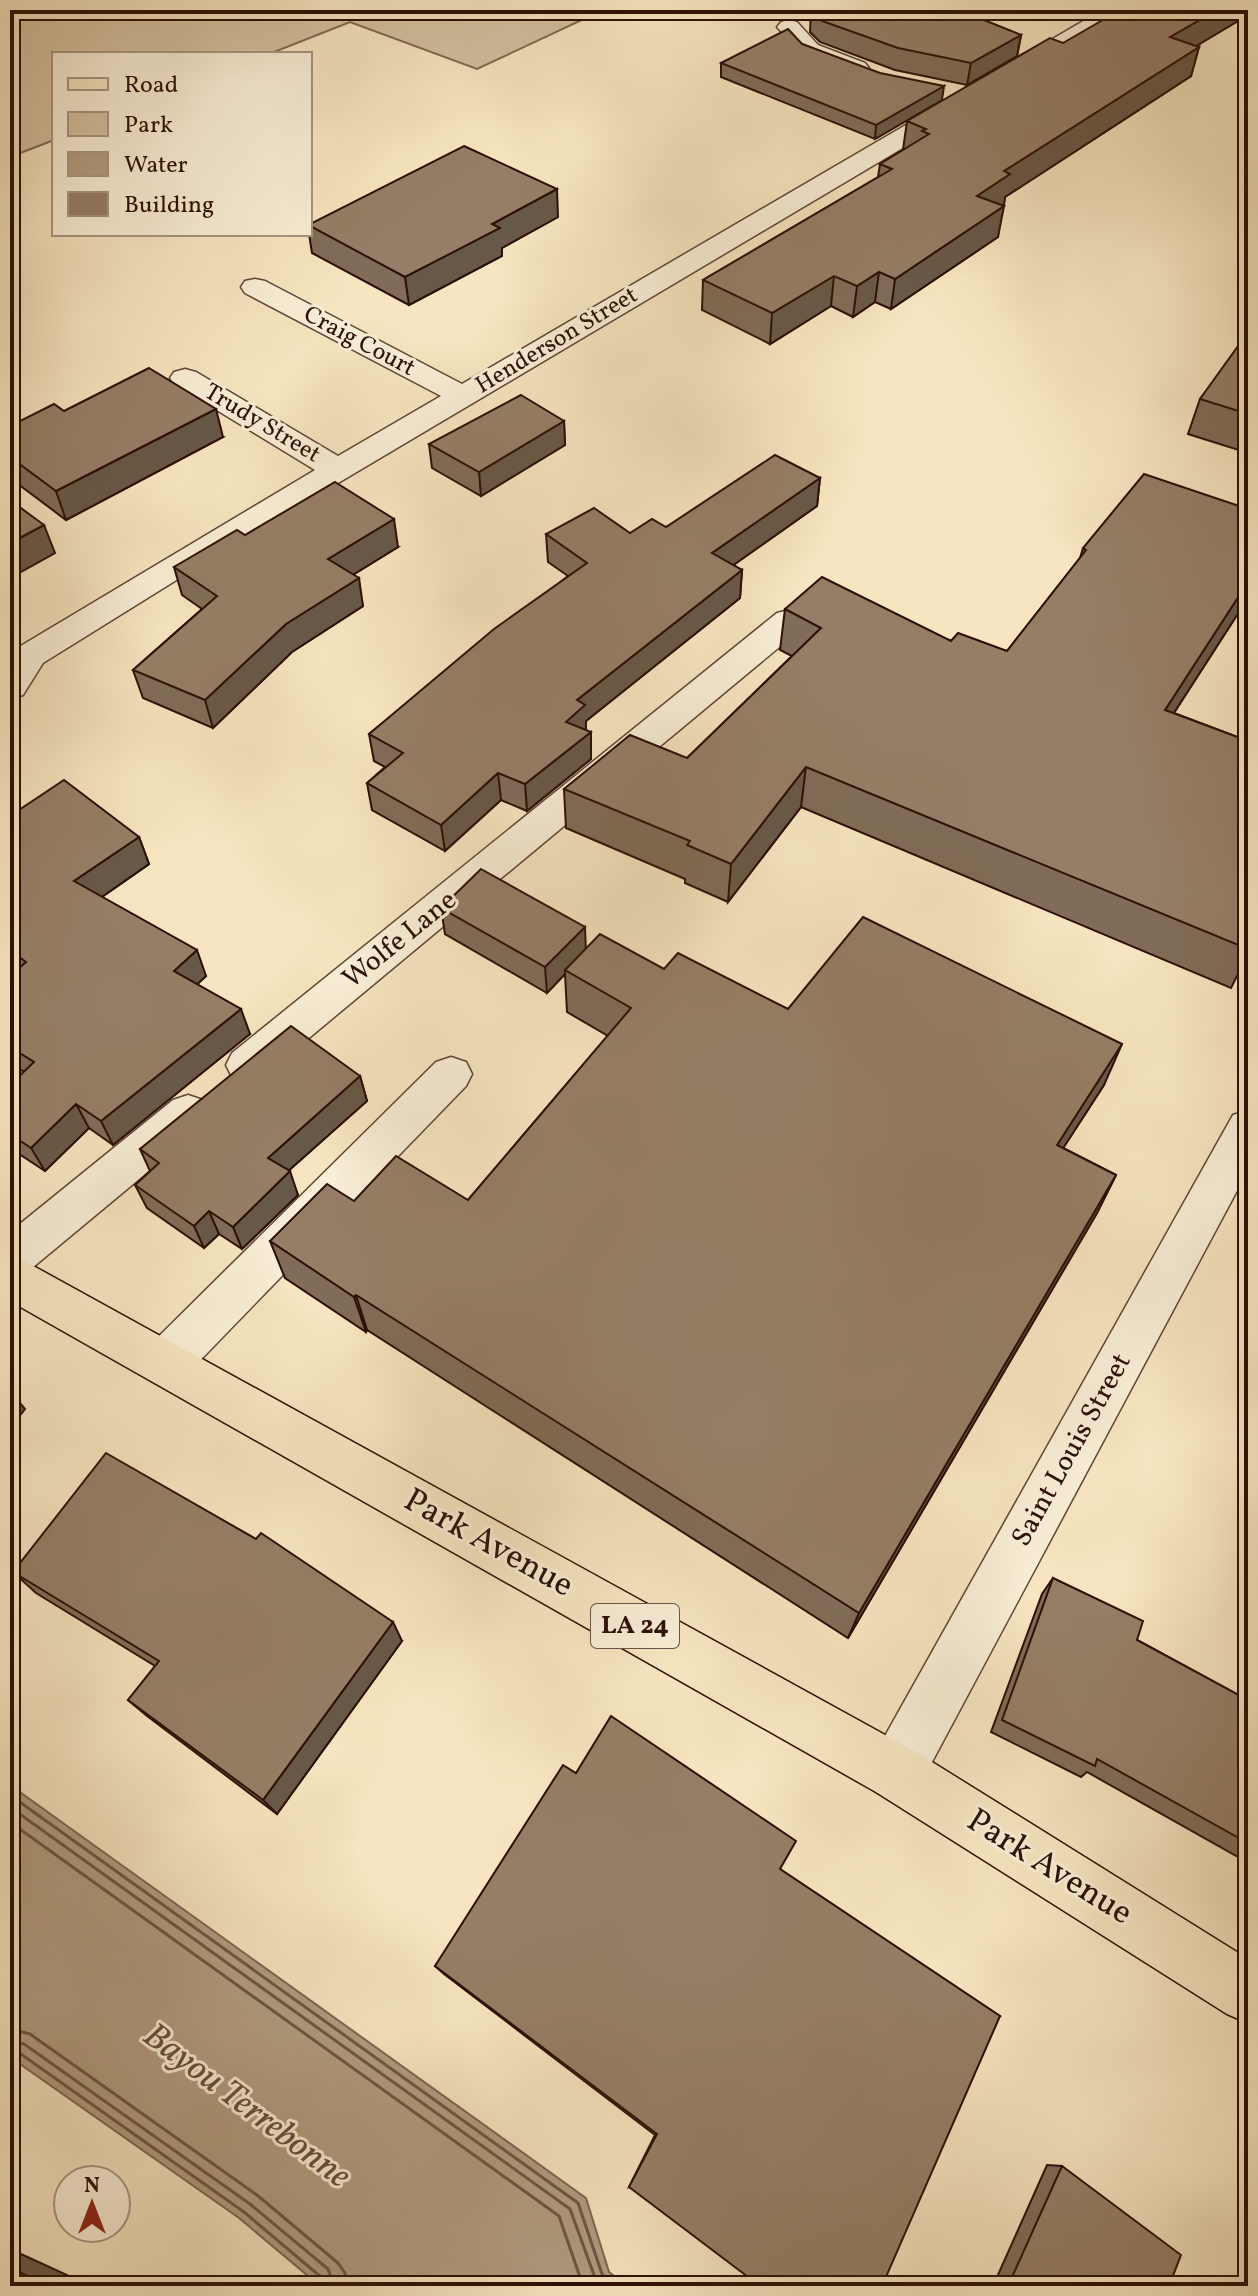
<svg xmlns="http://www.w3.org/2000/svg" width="1258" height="2296" font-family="Vollkorn,serif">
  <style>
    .green { fill: #d4c1a0; stroke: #806852; stroke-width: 2 }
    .water { fill: #b19c80; stroke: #7c644f; stroke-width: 2 }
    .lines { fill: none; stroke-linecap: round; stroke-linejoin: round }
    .shore { stroke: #6e5642; stroke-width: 3 }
    .minor-casing { stroke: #5e4434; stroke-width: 3 }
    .major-casing { stroke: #2c0f05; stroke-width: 3 }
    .minor { fill: #f9eed6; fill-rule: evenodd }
    .major { fill: #f6e5c0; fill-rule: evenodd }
    .wall { fill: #806c58; stroke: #2c0f05; stroke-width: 2 }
    .shaded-wall { fill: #685847; stroke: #2c0f05; stroke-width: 2 }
    .building { fill: #957e66; stroke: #2c0f05; stroke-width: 2 }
    .labels { text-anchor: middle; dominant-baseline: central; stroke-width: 6; stroke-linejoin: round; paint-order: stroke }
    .far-street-label { font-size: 24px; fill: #2c0f05; stroke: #f9eed6 }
    .shield { fill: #f9eed6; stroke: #6a5244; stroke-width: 2 }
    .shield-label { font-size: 26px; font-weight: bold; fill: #2c0f05 }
    .street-label { font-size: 28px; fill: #2c0f05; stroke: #f9eed6 }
    .near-street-label { font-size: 34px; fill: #2c0f05; stroke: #f9eed6 }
    .near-water-label { font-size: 36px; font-style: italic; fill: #684e3c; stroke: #f9eed6 }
  </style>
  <rect width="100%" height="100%" fill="#f6e5c0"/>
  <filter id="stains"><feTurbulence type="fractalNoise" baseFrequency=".0025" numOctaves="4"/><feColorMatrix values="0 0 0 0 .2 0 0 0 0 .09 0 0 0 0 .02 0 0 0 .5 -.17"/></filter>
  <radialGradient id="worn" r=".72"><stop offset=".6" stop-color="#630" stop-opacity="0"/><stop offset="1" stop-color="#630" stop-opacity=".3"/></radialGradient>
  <!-- green -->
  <path class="green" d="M 10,10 L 603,10 L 477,69 L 350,22 L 269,54 L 54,54 L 54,140 L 10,157 Z"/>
  <!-- water -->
  <path class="water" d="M 10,1785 L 586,2198 L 609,2272 L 627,2286 L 320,2286 L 239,2218 L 10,2057 Z"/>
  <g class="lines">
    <!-- shore -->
    <g class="shore">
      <path d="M 10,1795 L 578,2203 L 602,2274 L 614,2286"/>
      <path d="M 10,1807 L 570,2209 L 598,2286"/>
      <path d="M 10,1822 L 559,2216 L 583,2286"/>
      <path d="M 10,2029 L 30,2034 L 257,2195 L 338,2263 L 345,2273 L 346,2286"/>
      <path d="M 10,2041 L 24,2044 L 250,2204 L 328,2269 L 334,2286"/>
      <path d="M 10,2051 L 18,2052 L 244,2212 L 321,2277 L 324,2286"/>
    </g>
    <!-- minor casing -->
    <g class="minor-casing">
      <g id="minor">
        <path d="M 1102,10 L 1129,10 L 1019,78 L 1003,78 L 999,73 L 1003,68 Z"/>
        <path d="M 789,20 L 797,22 L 818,45 L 865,63 L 869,68 L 865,73 L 857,75 L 802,55 L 777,27 L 781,22 Z"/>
        <path d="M 956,99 L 965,101 L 968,106 L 965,111 L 215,556 L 43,663 L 23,695 L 10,699 L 10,660 L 19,647 L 315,470 L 174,384 L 170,378 L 174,372 L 185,369 L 196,372 L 338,456 L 441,396 L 245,293 L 241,287 L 245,281 L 255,279 L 265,281 L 462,384 L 947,101 Z"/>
        <path d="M 789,610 L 801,613 L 806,621 L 801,629 L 262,1077 L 247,1082 L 232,1077 L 226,1065 L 232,1053 L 777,613 Z"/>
        <path d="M 451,1057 L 466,1062 L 472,1074 L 466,1086 L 182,1379 L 165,1385 L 148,1379 L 141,1363 L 148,1347 L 436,1062 Z"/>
        <path d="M 188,1095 L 203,1100 L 210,1113 L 203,1126 L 26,1273 L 10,1279 L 10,1232 L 173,1100 Z"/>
        <path d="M 1248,1110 L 1248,1170 L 916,1792 L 896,1800 L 876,1792 L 868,1772 L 876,1752 L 1233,1115 Z"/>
      </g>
    </g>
    <!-- major casing -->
    <g class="major-casing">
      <path id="major" d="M 10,1256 L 26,1262 L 916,1752 L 1248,1959 L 1248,2023 L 1227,2014 L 876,1792 L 10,1301 Z"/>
    </g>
    <!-- minor -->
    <use href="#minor" class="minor"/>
    <!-- major -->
    <use href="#major" class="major"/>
  </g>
  <!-- wall -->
  <g class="wall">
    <path d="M 811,10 L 984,10 L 974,16 L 1021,35 L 1017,56 L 967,85 L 895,70 L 820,42 L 810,32 Z"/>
    <path d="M 1248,15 L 1196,46 L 1199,47 L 1191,76 L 1005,197 L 1004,204 L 1001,205 L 998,237 L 891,309 L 875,302 L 853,317 L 831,306 L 770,344 L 702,310 L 703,280 L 878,177 L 880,164 L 903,150 L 907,121 L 1063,43 Z"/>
    <path d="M 802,44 L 942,100 L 875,139 L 721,77 L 721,63 Z"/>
    <path d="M 558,217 L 502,248 L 502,256 L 409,305 L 312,253 L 309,234 L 310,224 Z"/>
    <path d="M 1248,344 L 1248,453 L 1188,434 L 1200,399 Z"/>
    <path d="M 64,411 L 223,437 L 66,520 L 10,478 L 10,426 Z"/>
    <path d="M 564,421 L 565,445 L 481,496 L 432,468 L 429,444 Z"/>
    <path d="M 820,478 L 817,506 L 733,565 L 742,570 L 740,598 L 586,721 L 586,730 L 591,759 L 527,811 L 501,800 L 445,851 L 372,810 L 367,783 L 385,767 L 374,761 L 369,734 L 568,576 L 548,562 L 546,534 L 630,533 L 666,527 Z"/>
    <path d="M 1248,509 L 1248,598 L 1174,713 L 1248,741 L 1248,954 L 1231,988 L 801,807 L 728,902 L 685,883 L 685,879 L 566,828 L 564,789 L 687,758 L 792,656 L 780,650 L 785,609 L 1007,651 L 1080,558 L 1083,548 Z"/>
    <path d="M 245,535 L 398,547 L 353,575 L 363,606 L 292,652 L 213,728 L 143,698 L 133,670 L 202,609 L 182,595 L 174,567 Z"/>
    <path d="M 10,816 L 139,837 L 149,864 L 102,897 L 206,976 L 197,984 L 250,1034 L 113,1145 L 89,1128 L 45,1171 L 10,1148 L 10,1085 L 24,1072 L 10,1063 L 10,976 L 16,970 L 10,966 Z"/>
    <path d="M 441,908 L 664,969 L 788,1009 L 1104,1085 L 1063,1148 L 1116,1175 L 1097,1213 L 848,1638 L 367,1330 L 366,1332 L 285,1278 L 270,1241 L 354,1201 L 468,1200 L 608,1036 L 567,1012 L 565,974 L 547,993 L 445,934 Z"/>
    <path d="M 360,1076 L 367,1101 L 288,1171 L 298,1195 L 242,1249 L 219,1234 L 204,1248 L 147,1208 L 135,1185 L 150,1171 L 140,1149 Z"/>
    <path d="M 1248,1397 L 1248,1413 L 1242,1410 Z"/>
    <path d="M 13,1572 L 402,1641 L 277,1814 L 147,1716 L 128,1700 L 155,1666 L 36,1593 Z"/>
    <path d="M 1053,1578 L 1137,1640 L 1248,1700 L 1248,1854 L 1240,1858 L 1087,1772 L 1081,1777 L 991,1732 L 1042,1594 Z"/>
    <path d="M 576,1773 L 780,1869 L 1000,2016 L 629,2187 L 655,2135 L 444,1974 L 435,1966 Z"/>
    <path d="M 1047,2165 L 1062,2166 L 1169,2286 L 993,2286 Z"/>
  </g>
  <!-- shaded-wall -->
  <g class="shaded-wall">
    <path d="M 954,10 L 984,10 L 951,29 Z"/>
    <path d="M 1217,10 L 1248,10 L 1248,15 L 1163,66 L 1170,37 Z"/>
    <path d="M 1021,35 L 1017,56 L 967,85 L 971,63 Z"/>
    <path d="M 1199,47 L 1191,76 L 1005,197 L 1004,204 L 971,226 L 977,196 L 1004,171 Z"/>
    <path d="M 944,86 L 942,100 L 875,139 L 876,125 Z"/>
    <path d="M 557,189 L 558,217 L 502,248 L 502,256 L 409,305 L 405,277 L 492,224 Z"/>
    <path d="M 1004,206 L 998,237 L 891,309 L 895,279 Z"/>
    <path d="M 879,272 L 875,302 L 853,317 L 857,286 Z"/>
    <path d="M 834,276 L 831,306 L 770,344 L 772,313 Z"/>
    <path d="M 216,409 L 223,437 L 66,520 L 56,491 Z"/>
    <path d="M 564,421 L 565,445 L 481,496 L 479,472 Z"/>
    <path d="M 820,478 L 817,506 L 711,581 L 712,553 Z"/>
    <path d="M 394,519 L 398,547 L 333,587 L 328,559 Z"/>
    <path d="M 44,525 L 55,553 L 10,578 L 10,543 Z"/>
    <path d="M 742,570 L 740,598 L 586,721 L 586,732 L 566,722 L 577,700 Z"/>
    <path d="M 359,578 L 363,606 L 292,652 L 213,728 L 205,700 L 286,624 Z"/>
    <path d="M 1248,582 L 1248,598 L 1150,750 L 1165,710 Z"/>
    <path d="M 591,732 L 591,759 L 527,811 L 525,784 Z"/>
    <path d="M 806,767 L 801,807 L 728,902 L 731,864 Z"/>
    <path d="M 498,773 L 501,800 L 445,851 L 441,825 Z"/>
    <path d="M 139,837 L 149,864 L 86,908 L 74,881 Z"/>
    <path d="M 585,927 L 586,953 L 565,970 L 565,974 L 547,993 L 545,967 Z"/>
    <path d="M 197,950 L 206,976 L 184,997 L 174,971 Z"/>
    <path d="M 241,1009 L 250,1034 L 113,1145 L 101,1121 Z"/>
    <path d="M 1122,1044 L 1104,1085 L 1040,1184 L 1057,1145 Z"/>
    <path d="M 360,1076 L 367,1101 L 277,1181 L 268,1158 Z"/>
    <path d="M 76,1104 L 89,1128 L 45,1171 L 31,1148 Z"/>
    <path d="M 290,1171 L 298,1195 L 242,1249 L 233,1227 Z"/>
    <path d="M 1116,1175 L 1097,1213 L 848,1638 L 859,1613 Z"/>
    <path d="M 209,1211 L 219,1234 L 204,1248 L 194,1226 Z"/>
    <path d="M 356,1295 L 367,1330 L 366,1332 L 354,1297 Z"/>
    <path d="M 10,1391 L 25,1409 L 10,1428 Z"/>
    <path d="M 10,1445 L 19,1455 L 10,1467 Z"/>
    <path d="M 393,1622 L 402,1641 L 277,1814 L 263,1800 Z"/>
    <path d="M 10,2249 L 80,2281 L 78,2286 L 49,2286 L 10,2268 Z"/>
  </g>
  <!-- building -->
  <g class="building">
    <path d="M 812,10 L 959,10 L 1021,35 L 971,63 L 898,48 L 822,21 Z"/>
    <path d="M 1120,10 L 1217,10 L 1170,37 L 1199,47 L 1004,171 L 1010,174 L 977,196 L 1004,206 L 895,279 L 879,272 L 857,286 L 834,276 L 772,313 L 703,280 L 892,169 L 880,164 L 929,134 L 922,131 L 926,129 L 907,121 L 1050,38 L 1063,43 Z"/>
    <path d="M 788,29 L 802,44 L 880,73 L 944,86 L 876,125 L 721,63 Z"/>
    <path d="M 464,146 L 557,189 L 492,224 L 500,228 L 405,277 L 310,226 L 310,224 Z"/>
    <path d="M 1241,342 L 1248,344 L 1248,414 L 1200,399 Z"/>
    <path d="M 149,368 L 216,409 L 56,491 L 10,457 L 10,426 L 54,404 L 64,411 Z"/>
    <path d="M 521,395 L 564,421 L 479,472 L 429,444 Z"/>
    <path d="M 775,455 L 820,478 L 712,553 L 742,570 L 577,700 L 585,705 L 566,722 L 591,732 L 525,784 L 498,773 L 441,825 L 367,783 L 403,753 L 369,734 L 494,629 L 587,563 L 546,534 L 594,508 L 630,533 L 652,519 L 666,527 Z"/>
    <path d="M 1144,474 L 1248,509 L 1248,582 L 1165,710 L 1248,741 L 1248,949 L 806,767 L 731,864 L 687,845 L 690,841 L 564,789 L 630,735 L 687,758 L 821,628 L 785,609 L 822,577 L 951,641 L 958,633 L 1007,651 L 1086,550 L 1083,548 Z"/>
    <path d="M 335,482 L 394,519 L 328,559 L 359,578 L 286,624 L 205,700 L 133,670 L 217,596 L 174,567 L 237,530 L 245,535 Z"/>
    <path d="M 10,500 L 44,525 L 10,543 Z"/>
    <path d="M 64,780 L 139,837 L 74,881 L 197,950 L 174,971 L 241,1009 L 101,1121 L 76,1104 L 31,1148 L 10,1134 L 10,1085 L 34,1062 L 10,1047 L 10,976 L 26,962 L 10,950 L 10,816 Z"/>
    <path d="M 481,869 L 585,927 L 545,967 L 441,908 Z"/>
    <path d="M 863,917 L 1122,1044 L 1057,1145 L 1116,1175 L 859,1613 L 356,1295 L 354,1297 L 270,1241 L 327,1184 L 354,1201 L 396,1156 L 468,1200 L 631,1008 L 565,970 L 600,934 L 664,969 L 678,953 L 788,1009 Z"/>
    <path d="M 291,1026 L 360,1076 L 268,1158 L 290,1171 L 233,1227 L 209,1211 L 194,1226 L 135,1185 L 159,1163 L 140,1149 Z"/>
    <path d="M 106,1453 L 256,1539 L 261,1533 L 393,1622 L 263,1800 L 128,1700 L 159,1661 L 13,1572 Z"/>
    <path d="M 1053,1578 L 1143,1621 L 1137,1640 L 1248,1700 L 1248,1843 L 1097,1759 L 1095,1766 L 1002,1720 Z"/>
    <path d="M 611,1716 L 796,1841 L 780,1869 L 1000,2016 L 882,2286 L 760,2286 L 629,2187 L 657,2134 L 435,1966 L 563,1765 L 576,1773 Z"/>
    <path d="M 1062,2166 L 1181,2255 L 1169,2286 L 1008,2286 Z"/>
    <path d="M 10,2268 L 49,2286 L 10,2286 Z"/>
  </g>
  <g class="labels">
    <!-- far-street labels -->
    <g class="far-street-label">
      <text transform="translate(557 341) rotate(-31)">Henderson Street</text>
      <text transform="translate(359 342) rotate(28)">Craig Court</text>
      <text transform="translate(262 424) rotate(31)">Trudy Street</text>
    </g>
    <!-- shield labels -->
    <rect class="shield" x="591" y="1604" width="88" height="44" rx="6"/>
    <g class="shield-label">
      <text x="635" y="1626">LA 24</text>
    </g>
    <!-- street labels -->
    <g class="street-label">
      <text transform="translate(400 940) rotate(-39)">Wolfe Lane</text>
      <text transform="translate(1072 1450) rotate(-61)">Saint Louis Street</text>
    </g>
    <!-- near-street labels -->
    <g class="near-street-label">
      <text transform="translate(488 1544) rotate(29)">Park Avenue</text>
      <text transform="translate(1049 1868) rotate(32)">Park Avenue</text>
    </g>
    <!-- near-water labels -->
    <g class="near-water-label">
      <text transform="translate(246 2107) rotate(37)">Bayou Terrebonne</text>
    </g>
  </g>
  <!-- margin -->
  <rect width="1258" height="2296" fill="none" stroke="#f6e5c0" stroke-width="40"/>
  <rect x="12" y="12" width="1234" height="2272" fill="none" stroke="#2c0f05" stroke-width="4"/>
  <rect x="20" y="20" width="1218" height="2256" fill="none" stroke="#2c0f05" stroke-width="2"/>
  <!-- legend -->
  <rect x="52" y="52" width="260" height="184" fill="#f9eed6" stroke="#a79582" stroke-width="2"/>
  <rect x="68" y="78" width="40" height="12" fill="#f6e5c0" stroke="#a79582" stroke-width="2"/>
  <text x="124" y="92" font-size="24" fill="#2c0f05">Road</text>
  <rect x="68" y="112" width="40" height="24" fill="#d4c1a0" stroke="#a79582" stroke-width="2"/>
  <text x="124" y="132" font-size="24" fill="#2c0f05">Park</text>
  <rect x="68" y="152" width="40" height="24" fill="#b19c80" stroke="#a79582" stroke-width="2"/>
  <text x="124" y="172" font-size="24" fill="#2c0f05">Water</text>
  <rect x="68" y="192" width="40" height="24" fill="#957e66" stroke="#a79582" stroke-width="2"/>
  <text x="124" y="212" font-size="24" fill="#2c0f05">Building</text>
  <!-- north arrow -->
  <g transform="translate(92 2204)"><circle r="38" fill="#f9eed6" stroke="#a79582" stroke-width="2"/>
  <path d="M0-6L14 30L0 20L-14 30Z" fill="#8f2418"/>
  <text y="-12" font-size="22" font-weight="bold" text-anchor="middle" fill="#2c0f05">N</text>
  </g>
  <rect width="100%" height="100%" filter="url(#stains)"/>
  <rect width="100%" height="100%" fill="url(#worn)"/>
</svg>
